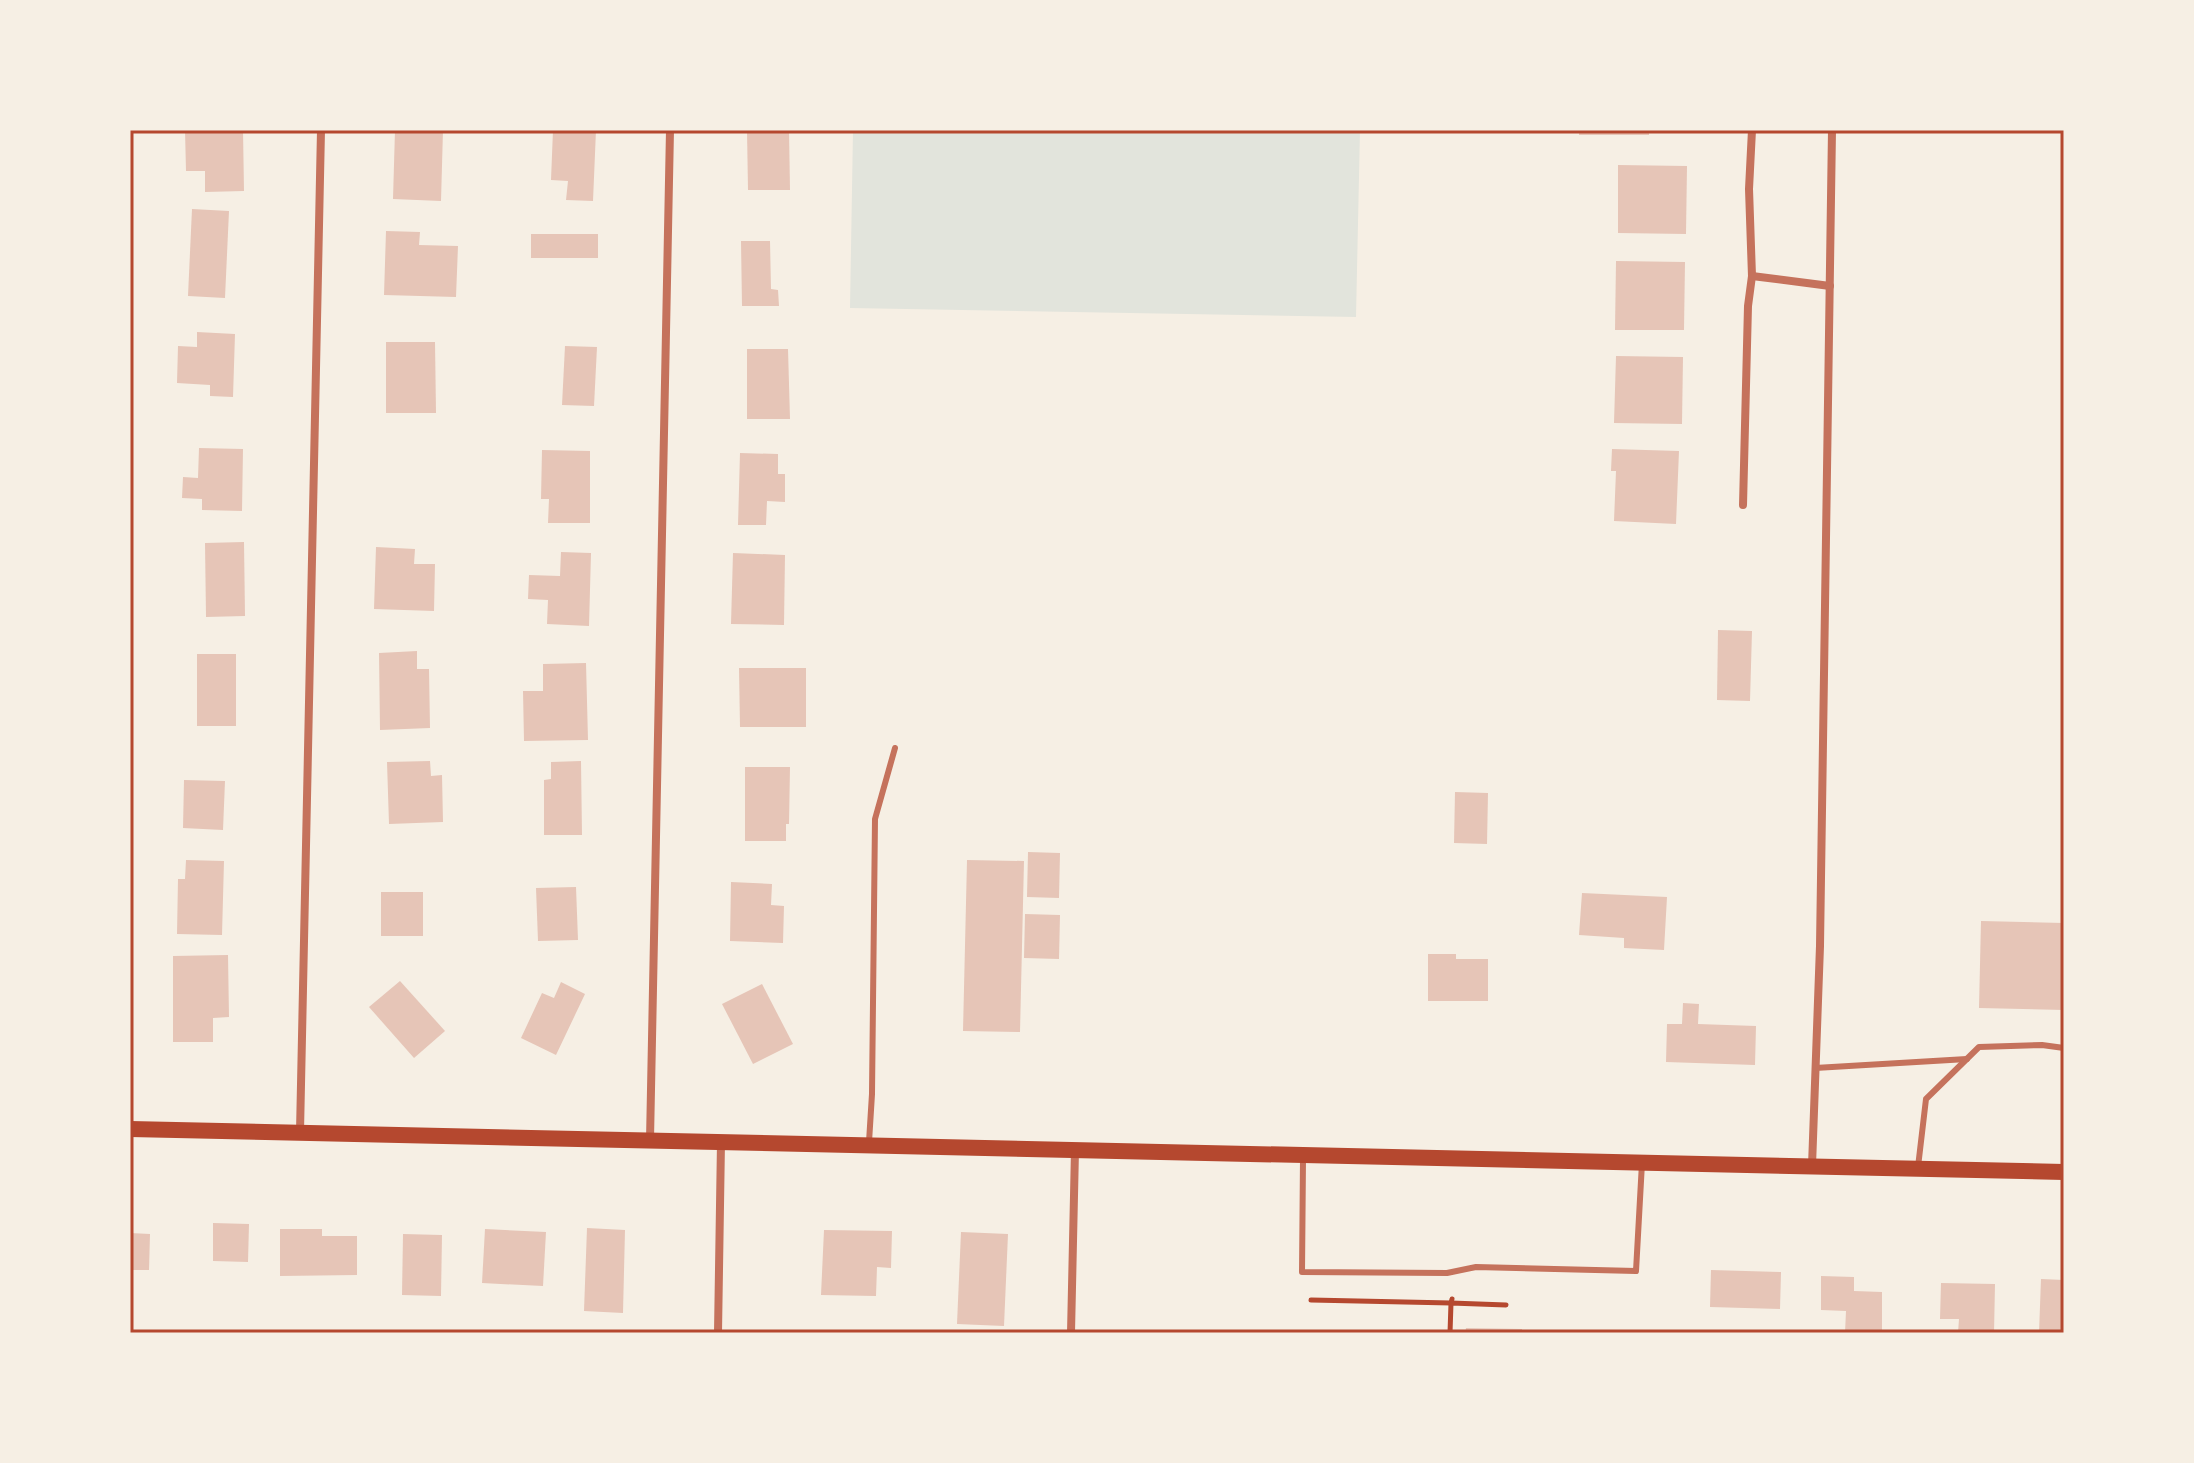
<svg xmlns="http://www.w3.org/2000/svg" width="2194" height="1463" font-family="'Noto Sans',sans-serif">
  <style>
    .green { fill: #e2e4dc }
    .building { fill: #e6c5b7 }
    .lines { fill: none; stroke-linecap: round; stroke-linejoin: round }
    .path { stroke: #b5482f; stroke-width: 5 }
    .service { stroke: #c5725c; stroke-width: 6 }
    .minor { stroke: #c5725c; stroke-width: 8 }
    .secondary { stroke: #b5482f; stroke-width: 16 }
    .neatline { fill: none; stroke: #b5482f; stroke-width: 3 }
  </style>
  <rect width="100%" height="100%" fill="#f6efe4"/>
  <!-- green -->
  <path class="green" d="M 853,130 L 1360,130 L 1356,317 L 850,308 Z"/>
  <!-- building -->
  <g class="building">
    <path d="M 185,130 L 243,130 L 244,191 L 205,192 L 205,171 L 186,171 Z"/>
    <path d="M 395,130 L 443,130 L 441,201 L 393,199 Z"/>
    <path d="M 553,130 L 596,130 L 593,201 L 566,200 L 568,181 L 551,180 Z"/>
    <path d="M 747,130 L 789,130 L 790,190 L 748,190 Z"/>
    <rect x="1579" y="130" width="70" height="5"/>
    <path d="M 1618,165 L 1687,166 L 1686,234 L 1618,233 Z"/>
    <path d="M 192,209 L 229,211 L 225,298 L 188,296 Z"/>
    <path d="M 386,231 L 420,232 L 419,245 L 458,246 L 456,297 L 384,295 Z"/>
    <rect x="531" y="234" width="67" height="24"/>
    <path d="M 741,241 L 770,241 L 771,289 L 778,290 L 779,306 L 742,306 Z"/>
    <path d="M 1616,261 L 1685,262 L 1684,330 L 1615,330 Z"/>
    <path d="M 197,332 L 235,334 L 233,397 L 210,396 L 210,385 L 177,383 L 178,346 L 197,347 Z"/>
    <path d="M 386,342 L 435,342 L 436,413 L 386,413 Z"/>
    <path d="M 565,346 L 597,347 L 594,406 L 562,405 Z"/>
    <path d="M 747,349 L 788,349 L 790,419 L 747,419 Z"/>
    <path d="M 1616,356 L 1683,357 L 1682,424 L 1614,423 Z"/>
    <path d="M 199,448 L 243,449 L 242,511 L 202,510 L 202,499 L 182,498 L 183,477 L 198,478 Z"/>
    <path d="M 1612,449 L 1679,451 L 1676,524 L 1614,521 L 1616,471 L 1611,471 Z"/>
    <path d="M 542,450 L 590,451 L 590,523 L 548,523 L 549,499 L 541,499 Z"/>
    <path d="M 740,453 L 778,454 L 778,474 L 785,474 L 785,502 L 767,501 L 766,525 L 738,525 Z"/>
    <path d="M 244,542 L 245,616 L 206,617 L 205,543 Z"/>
    <path d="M 376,547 L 415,549 L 414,564 L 435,564 L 434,611 L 374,609 Z"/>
    <path d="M 561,552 L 591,553 L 589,626 L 547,624 L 548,600 L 528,599 L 529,575 L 560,576 Z"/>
    <path d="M 733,553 L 785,555 L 784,625 L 731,624 Z"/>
    <path d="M 1718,630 L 1752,631 L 1750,701 L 1717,700 Z"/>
    <path d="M 417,651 L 417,669 L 429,669 L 430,728 L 380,730 L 379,653 Z"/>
    <rect x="197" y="654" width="39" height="72"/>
    <path d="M 586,663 L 588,740 L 524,741 L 523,691 L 543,691 L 543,664 Z"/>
    <path d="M 739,668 L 806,668 L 806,727 L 740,727 Z"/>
    <path d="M 430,761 L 431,776 L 442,775 L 443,822 L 389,824 L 387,762 Z"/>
    <path d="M 581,761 L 582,835 L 544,835 L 544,780 L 551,779 L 551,762 Z"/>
    <path d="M 745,767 L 790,767 L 789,824 L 786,824 L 786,841 L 745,841 Z"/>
    <path d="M 184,780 L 225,781 L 223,830 L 183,828 Z"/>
    <path d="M 1455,792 L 1488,793 L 1487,844 L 1454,843 Z"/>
    <path d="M 1028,852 L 1060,853 L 1059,898 L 1027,897 Z"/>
    <path d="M 186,860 L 224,861 L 222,935 L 177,934 L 178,879 L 185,879 Z"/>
    <path d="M 967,860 L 1024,861 L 1020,1032 L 963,1031 Z"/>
    <path d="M 731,882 L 772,884 L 771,905 L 784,906 L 783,943 L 730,941 Z"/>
    <path d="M 576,887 L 578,940 L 538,941 L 536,888 Z"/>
    <rect x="381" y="892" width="42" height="44"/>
    <path d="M 1582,893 L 1667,897 L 1664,950 L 1624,948 L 1624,938 L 1579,935 Z"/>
    <path d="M 1025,914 L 1060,915 L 1059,959 L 1024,958 Z"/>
    <path d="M 1981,921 L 2064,923 L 2064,1010 L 1979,1008 Z"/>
    <path d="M 1428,954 L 1456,954 L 1456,959 L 1488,959 L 1488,1001 L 1428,1001 Z"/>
    <path d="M 228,955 L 229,1017 L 213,1018 L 213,1042 L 173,1042 L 173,956 Z"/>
    <path d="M 400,981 L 445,1031 L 414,1058 L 369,1007 Z"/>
    <path d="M 561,982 L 585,994 L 556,1055 L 521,1038 L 542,993 L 554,998 Z"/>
    <path d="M 762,984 L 793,1044 L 753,1064 L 722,1004 Z"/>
    <path d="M 1683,1003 L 1699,1004 L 1698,1024 L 1756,1026 L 1755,1065 L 1666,1062 L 1667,1024 L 1682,1024 Z"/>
    <path d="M 213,1223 L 249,1224 L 248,1262 L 213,1261 Z"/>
    <path d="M 587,1228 L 625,1230 L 623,1313 L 584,1311 Z"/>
    <path d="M 280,1229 L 322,1229 L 322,1236 L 357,1236 L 357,1275 L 280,1276 Z"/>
    <path d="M 485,1229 L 546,1232 L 543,1286 L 482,1283 Z"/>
    <path d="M 824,1230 L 892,1231 L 891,1268 L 877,1267 L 876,1296 L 821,1295 Z"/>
    <path d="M 961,1232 L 1008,1234 L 1004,1326 L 957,1324 Z"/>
    <path d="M 130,1233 L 150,1234 L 149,1270 L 130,1270 Z"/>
    <path d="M 403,1234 L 442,1235 L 441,1296 L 402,1295 Z"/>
    <path d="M 1711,1270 L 1781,1272 L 1780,1309 L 1710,1307 Z"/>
    <path d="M 1821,1276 L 1854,1277 L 1854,1291 L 1882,1292 L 1882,1333 L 1845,1333 L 1846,1311 L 1821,1310 Z"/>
    <path d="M 2041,1279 L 2064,1280 L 2064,1333 L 2039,1333 Z"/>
    <path d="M 1941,1283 L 1995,1284 L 1994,1333 L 1958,1333 L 1959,1319 L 1940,1319 Z"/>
    <path d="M 1466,1328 L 1522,1329 L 1522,1333 L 1465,1333 Z"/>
  </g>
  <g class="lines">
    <!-- path -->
    <g class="path">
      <path d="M 1311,1300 L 1451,1303 L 1452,1299"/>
      <path d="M 1450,1333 L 1451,1303 L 1506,1305"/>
    </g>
    <!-- service -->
    <g class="service">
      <path d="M 1815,1068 L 1967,1059"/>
      <path d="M 869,1142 L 872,1094 L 875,819 L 895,748"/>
      <path d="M 1303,1159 L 1302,1272 L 1447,1273 L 1476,1267 L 1636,1271 L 1642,1163"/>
      <path d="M 1918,1167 L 1926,1099 L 1979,1047 L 2042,1045 L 2064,1048"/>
    </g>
    <!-- minor -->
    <g class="minor">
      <path d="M 1752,130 L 1749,189 L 1752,276"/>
      <path d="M 1743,505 L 1748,306 L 1752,276 L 1830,286"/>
      <path d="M 300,1132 L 321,130"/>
      <path d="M 650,1140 L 670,130"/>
      <path d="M 1812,1166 L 1820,946 L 1832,130"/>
      <path d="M 718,1333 L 721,1142"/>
      <path d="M 1071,1333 L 1075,1150"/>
    </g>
    <!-- secondary -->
    <path class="secondary" d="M 130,1129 L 2064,1172"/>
  </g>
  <!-- border -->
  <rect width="2194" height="1463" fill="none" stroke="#f6efe4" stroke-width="264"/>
  <rect x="132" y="132" width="1930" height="1199" class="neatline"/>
</svg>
